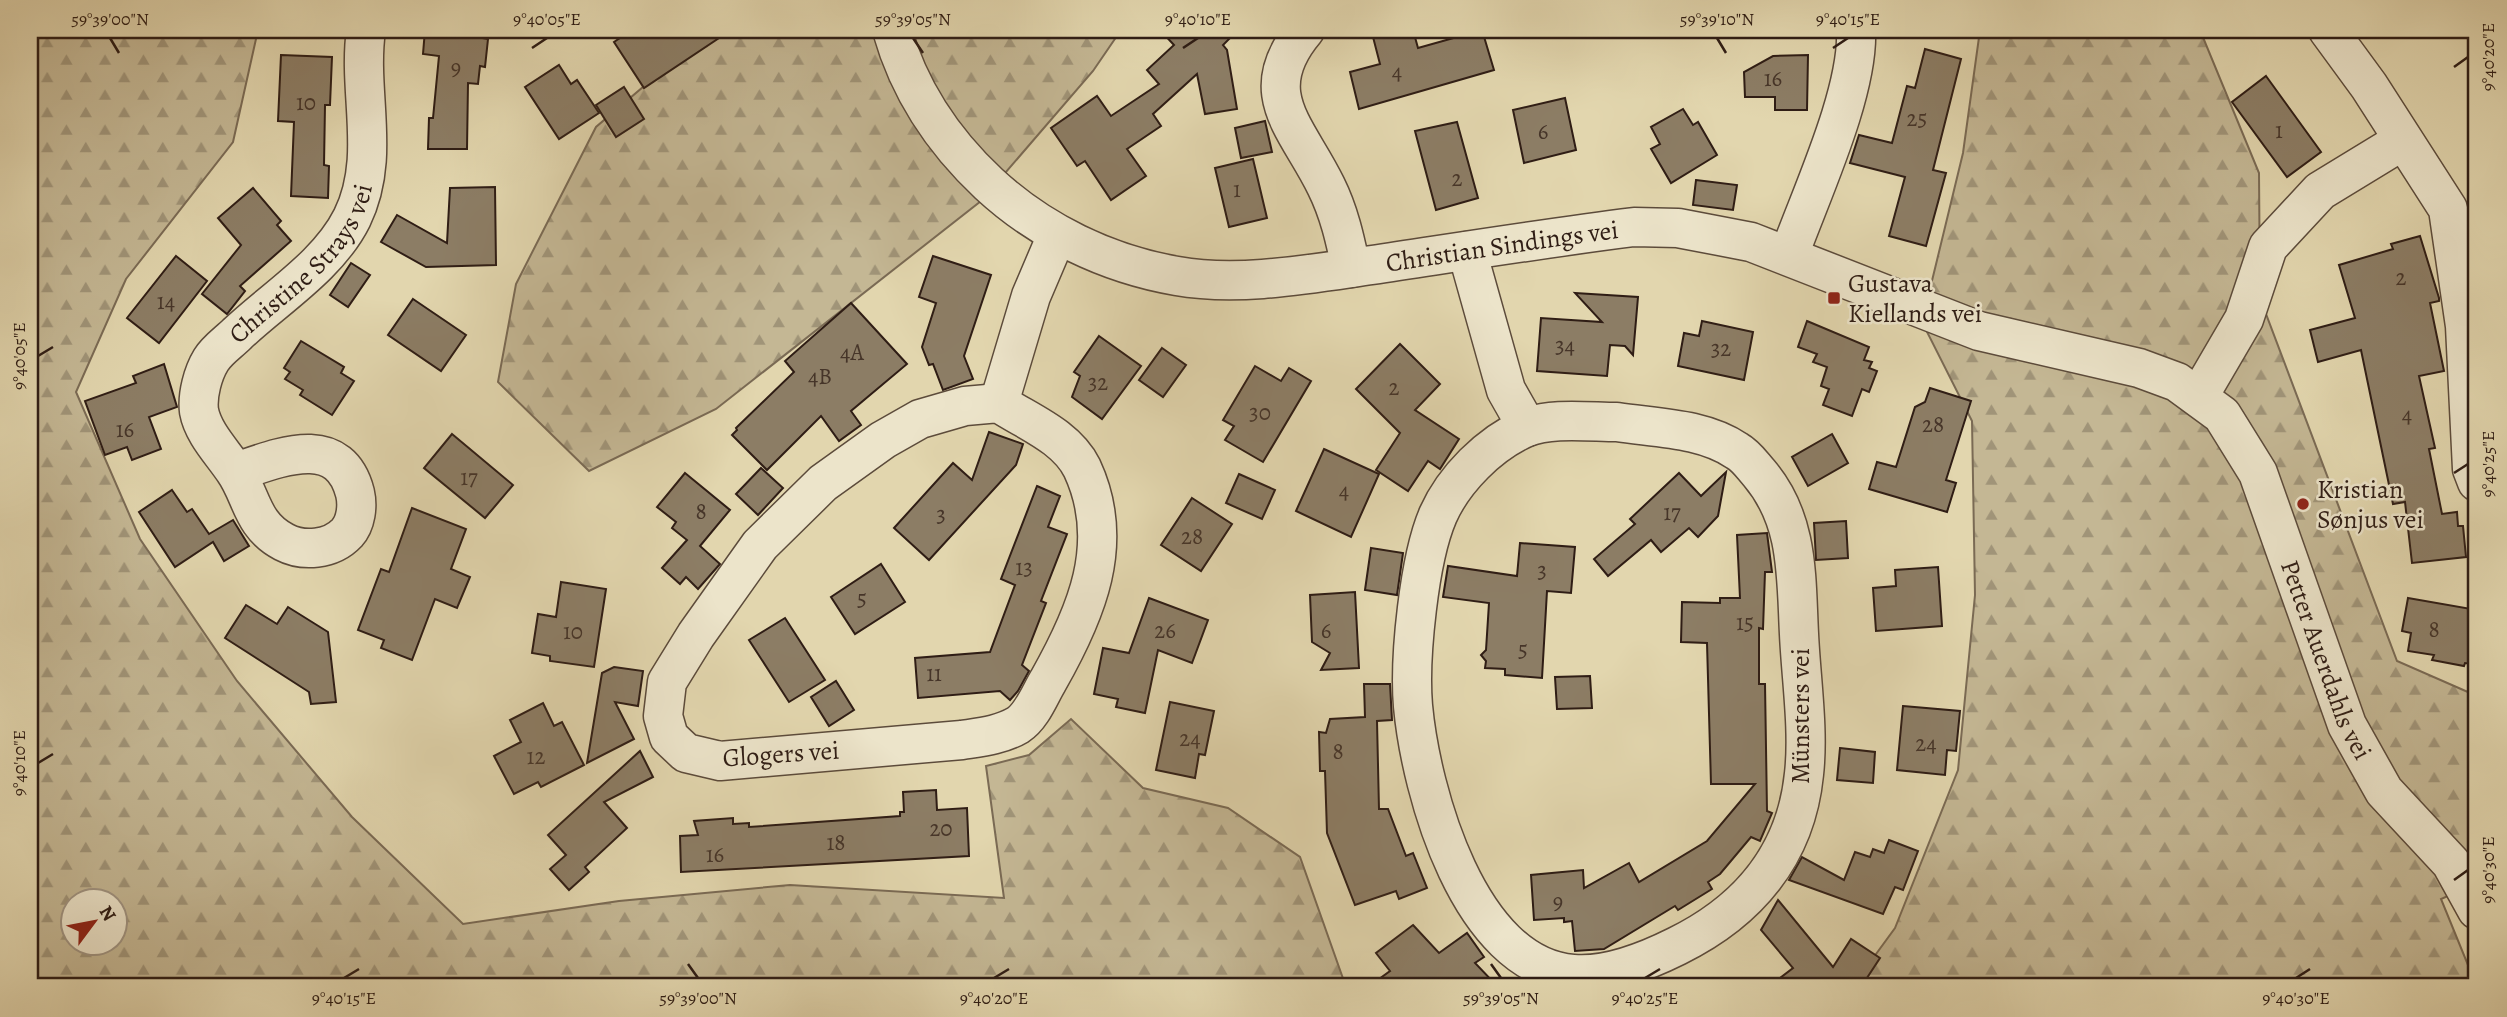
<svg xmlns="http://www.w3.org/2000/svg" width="2507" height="1017" font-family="Alegreya,serif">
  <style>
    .forest { fill: url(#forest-firs); stroke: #7a6a54; stroke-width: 2; fill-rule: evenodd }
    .building { fill: #8c7d65; stroke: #2f1d15; stroke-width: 2 }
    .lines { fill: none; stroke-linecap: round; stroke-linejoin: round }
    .minor-casing { stroke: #5c4b3b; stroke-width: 41 }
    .minor { stroke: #ece4ca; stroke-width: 38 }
    .ticks { fill: none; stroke: #2f1d15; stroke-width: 2.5 }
    .poi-dot { fill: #8f2418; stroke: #ece4ca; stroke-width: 2.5 }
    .labels { text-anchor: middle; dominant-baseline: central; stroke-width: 5; stroke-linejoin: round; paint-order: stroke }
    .number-label { font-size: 23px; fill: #463529 }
    .street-label { font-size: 26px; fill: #2f1d15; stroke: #ece4ca }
    .poi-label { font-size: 26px; fill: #2f1d15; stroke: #ece4ca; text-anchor: start }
    .neatline { fill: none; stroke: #2f1d15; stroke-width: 2.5 }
    .ticks-label { font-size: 18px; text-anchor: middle; fill: #2f1d15 }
  </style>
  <defs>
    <pattern id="forest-firs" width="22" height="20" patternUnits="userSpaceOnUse" patternTransform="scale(1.75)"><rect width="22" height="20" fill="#c4b794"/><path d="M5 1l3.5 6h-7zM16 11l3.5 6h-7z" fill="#a09478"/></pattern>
  </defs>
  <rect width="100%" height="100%" fill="#e2d6ae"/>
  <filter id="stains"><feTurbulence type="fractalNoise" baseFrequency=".00286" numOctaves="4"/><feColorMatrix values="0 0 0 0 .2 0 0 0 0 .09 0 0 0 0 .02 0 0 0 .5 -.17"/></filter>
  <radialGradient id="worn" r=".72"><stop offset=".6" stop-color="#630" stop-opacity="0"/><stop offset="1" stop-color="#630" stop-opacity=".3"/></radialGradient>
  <!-- forest -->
  <g class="forest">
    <path d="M 30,30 L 258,30 L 233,142 L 126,279 L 76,392 L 140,539 L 237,681 L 352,817 L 463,924 L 619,901 L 790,885 L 1004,898 L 986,766 L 1029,755 L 1071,719 L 1143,788 L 1228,808 L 1300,857 L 1346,987 L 30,987 ZM 74,902 L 116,902 L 116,944 L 74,944 Z"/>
    <path d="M 710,30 L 1121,30 L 1093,71 L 981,201 L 716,409 L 589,471 L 498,382 L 516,284 L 596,127 Z"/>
    <path d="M 1980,30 L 2200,30 L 2259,173 L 2260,298 L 2397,661 L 2477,696 L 2477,883 L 2441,899 L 2477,987 L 1852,987 L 1895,928 L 1958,770 L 1975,595 L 1972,421 L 1922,322 L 1963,153 Z"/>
  </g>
  <!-- building -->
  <g class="building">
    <path d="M 425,30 L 483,30 L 482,38 L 488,39 L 485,67 L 480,66 L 478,84 L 468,83 L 467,149 L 428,149 L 429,118 L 433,118 L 439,56 L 423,54 Z"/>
    <path d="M 632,30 L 731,30 L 644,88 L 614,42 Z"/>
    <path d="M 1160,30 L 1238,30 L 1223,45 L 1227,50 L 1237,109 L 1205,114 L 1197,74 L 1153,114 L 1161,126 L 1127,149 L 1146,176 L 1111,200 L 1085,161 L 1077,166 L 1051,128 L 1097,96 L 1111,116 L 1159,84 L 1147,70 L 1174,45 Z"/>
    <path d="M 1398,30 L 1413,30 L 1418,48 L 1482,30 L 1494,70 L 1359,109 L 1350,72 L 1380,64 L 1373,37 Z"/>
    <path d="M 1925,49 L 1961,59 L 1933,170 L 1946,173 L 1926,246 L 1889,236 L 1905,177 L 1850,163 L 1859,135 L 1892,143 L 1907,86 L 1915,88 Z"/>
    <path d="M 281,55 L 332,57 L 330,105 L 325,105 L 324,165 L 329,166 L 328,198 L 291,196 L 294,122 L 278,121 Z"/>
    <path d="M 1808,55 L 1807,110 L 1775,110 L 1775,97 L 1745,97 L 1744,72 L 1773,56 Z"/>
    <path d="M 559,65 L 571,84 L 577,80 L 599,113 L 559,139 L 525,87 Z"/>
    <path d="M 2266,76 L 2321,152 L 2287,177 L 2232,102 Z"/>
    <path d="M 624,87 L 644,119 L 616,137 L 596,105 Z"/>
    <path d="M 1565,98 L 1576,150 L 1524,163 L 1513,110 Z"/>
    <path d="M 1683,109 L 1693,125 L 1698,122 L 1717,155 L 1671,183 L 1651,149 L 1660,144 L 1651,127 Z"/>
    <path d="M 1265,121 L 1272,152 L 1241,158 L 1235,128 Z"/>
    <path d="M 1457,122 L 1478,198 L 1436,210 L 1415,131 Z"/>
    <path d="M 1253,159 L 1267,218 L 1229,227 L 1215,168 Z"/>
    <path d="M 1696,180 L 1737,185 L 1733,210 L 1693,205 Z"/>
    <path d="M 495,187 L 496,265 L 426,267 L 381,242 L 397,215 L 447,243 L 450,188 Z"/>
    <path d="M 253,188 L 281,221 L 277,225 L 291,241 L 240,286 L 245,291 L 227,314 L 202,294 L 241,245 L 218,218 Z"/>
    <path d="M 2420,236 L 2439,298 L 2439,301 L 2430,303 L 2444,371 L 2419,376 L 2435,448 L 2429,449 L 2442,514 L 2457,512 L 2458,526 L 2463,526 L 2466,557 L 2412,563 L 2405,502 L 2393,504 L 2361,350 L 2318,362 L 2310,330 L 2355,318 L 2339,265 L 2393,249 L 2391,244 Z"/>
    <path d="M 176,256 L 207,281 L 159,343 L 127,318 Z"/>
    <path d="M 933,256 L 991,275 L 964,356 L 973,379 L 943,390 L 933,364 L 929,365 L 922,347 L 936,303 L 919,297 Z"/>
    <path d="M 351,263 L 370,275 L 348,307 L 330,295 Z"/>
    <path d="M 1575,293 L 1638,297 L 1633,355 L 1625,346 L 1610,345 L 1607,376 L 1537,371 L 1541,318 L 1602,322 Z"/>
    <path d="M 413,299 L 466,335 L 441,371 L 388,335 Z"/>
    <path d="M 851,303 L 907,364 L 851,411 L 861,425 L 839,441 L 821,416 L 767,470 L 732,435 L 737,430 L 736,428 L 794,372 L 785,361 Z"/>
    <path d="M 1702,321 L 1753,332 L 1744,380 L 1678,366 L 1684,333 L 1699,336 Z"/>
    <path d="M 1807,321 L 1869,347 L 1864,360 L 1872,362 L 1869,368 L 1877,371 L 1869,392 L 1862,389 L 1852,416 L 1823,405 L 1829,389 L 1821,386 L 1827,367 L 1813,362 L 1817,354 L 1798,347 Z"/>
    <path d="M 1099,336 L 1141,366 L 1102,419 L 1072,397 L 1080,376 L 1074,372 Z"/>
    <path d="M 301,341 L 344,367 L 341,373 L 354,381 L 332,415 L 300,395 L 303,390 L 285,379 L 290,372 L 284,368 Z"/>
    <path d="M 1400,344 L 1440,384 L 1415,410 L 1459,439 L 1440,469 L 1428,461 L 1408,491 L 1376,470 L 1400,433 L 1356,389 Z"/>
    <path d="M 1162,348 L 1186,365 L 1163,397 L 1139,380 Z"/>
    <path d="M 164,364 L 177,407 L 149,417 L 161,449 L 132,460 L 127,447 L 105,455 L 85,401 L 136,383 L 133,376 Z"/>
    <path d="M 1255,366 L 1281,381 L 1289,368 L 1311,381 L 1263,462 L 1225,440 L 1234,426 L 1223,420 Z"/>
    <path d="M 1930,388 L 1971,401 L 1946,480 L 1956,483 L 1947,512 L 1869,489 L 1877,462 L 1896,467 L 1915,407 L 1925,402 Z"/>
    <path d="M 989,432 L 1023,444 L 1016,465 L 929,560 L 894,528 L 953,463 L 972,480 Z"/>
    <path d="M 452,434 L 513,485 L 485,518 L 424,468 Z"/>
    <path d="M 1832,434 L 1848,463 L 1808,486 L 1792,457 Z"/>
    <path d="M 1324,449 L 1379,474 L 1351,537 L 1296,511 Z"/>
    <path d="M 761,468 L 783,488 L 758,515 L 736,494 Z"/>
    <path d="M 1726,472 L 1718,516 L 1698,537 L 1689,528 L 1661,552 L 1651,540 L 1608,576 L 1594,559 L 1635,524 L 1630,519 L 1679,473 L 1701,496 Z"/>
    <path d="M 685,473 L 730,510 L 700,546 L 720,564 L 698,589 L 686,577 L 680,584 L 662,568 L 687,540 L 672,528 L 676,522 L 657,507 Z"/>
    <path d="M 1239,474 L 1275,490 L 1262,519 L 1226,503 Z"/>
    <path d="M 1037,486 L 1060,496 L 1048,527 L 1067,534 L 1041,601 L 1046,603 L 1022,665 L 1029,671 L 1018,691 L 1010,700 L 1000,691 L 918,698 L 915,658 L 990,652 L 1015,585 L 1001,579 Z"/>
    <path d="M 172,490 L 187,512 L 192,509 L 209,534 L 233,520 L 249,546 L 224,561 L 213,542 L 175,567 L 139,512 Z"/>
    <path d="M 1192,498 L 1232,524 L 1201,571 L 1161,545 Z"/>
    <path d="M 412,508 L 466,529 L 451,569 L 470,577 L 457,608 L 435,599 L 412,660 L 381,648 L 384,640 L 358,630 L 381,569 L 389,572 Z"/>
    <path d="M 1846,521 L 1848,558 L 1816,560 L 1814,523 Z"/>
    <path d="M 1767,533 L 1772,572 L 1765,572 L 1763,629 L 1759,628 L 1759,684 L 1765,684 L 1767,811 L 1772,813 L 1760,841 L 1751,837 L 1720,874 L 1708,882 L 1712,889 L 1678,910 L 1675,906 L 1604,949 L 1575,951 L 1572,921 L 1564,922 L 1564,918 L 1534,920 L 1531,875 L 1583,870 L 1584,888 L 1629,863 L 1639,882 L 1707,841 L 1755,784 L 1711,784 L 1707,643 L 1681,642 L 1682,602 L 1720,603 L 1720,598 L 1740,598 L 1737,535 Z"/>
    <path d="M 1520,543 L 1575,547 L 1571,593 L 1547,591 L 1542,678 L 1505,675 L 1505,669 L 1485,668 L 1486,661 L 1481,655 L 1486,650 L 1489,603 L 1443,597 L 1448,566 L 1517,576 Z"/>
    <path d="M 1371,548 L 1403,553 L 1397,595 L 1365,590 Z"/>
    <path d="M 881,564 L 905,602 L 855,634 L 831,597 Z"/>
    <path d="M 1938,567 L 1942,626 L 1876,631 L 1873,588 L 1896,586 L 1895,570 Z"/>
    <path d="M 561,582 L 606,589 L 594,667 L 550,661 L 550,656 L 532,653 L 538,614 L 556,617 Z"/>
    <path d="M 1355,592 L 1359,668 L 1321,670 L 1330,653 L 1312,642 L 1310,595 Z"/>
    <path d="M 1149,598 L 1208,620 L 1192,663 L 1158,650 L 1145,713 L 1116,707 L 1118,699 L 1094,694 L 1103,648 L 1129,653 Z"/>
    <path d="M 2408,598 L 2477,610 L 2477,661 L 2473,660 L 2472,664 L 2465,663 L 2464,666 L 2432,660 L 2434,655 L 2408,651 L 2411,633 L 2402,631 Z"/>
    <path d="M 246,605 L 277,624 L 288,607 L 328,632 L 336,702 L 311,704 L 309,692 L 225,638 Z"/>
    <path d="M 785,618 L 825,680 L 789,702 L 749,640 Z"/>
    <path d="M 614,667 L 643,671 L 638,706 L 615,702 L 634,739 L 587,763 L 602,673 Z"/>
    <path d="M 1590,676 L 1592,708 L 1557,709 L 1555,677 Z"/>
    <path d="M 836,681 L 854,710 L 829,726 L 811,697 Z"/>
    <path d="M 1364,684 L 1390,684 L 1392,720 L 1377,721 L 1379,809 L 1388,809 L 1406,856 L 1413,853 L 1427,888 L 1399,899 L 1396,891 L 1355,905 L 1327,833 L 1325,771 L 1320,771 L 1319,732 L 1326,733 L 1330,719 L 1365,717 Z"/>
    <path d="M 1170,702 L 1214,711 L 1205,755 L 1199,754 L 1195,778 L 1156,770 Z"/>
    <path d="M 543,703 L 554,726 L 562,722 L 584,765 L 541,787 L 538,782 L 514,794 L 494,756 L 521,742 L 510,720 Z"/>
    <path d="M 1903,706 L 1960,711 L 1956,751 L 1947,750 L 1945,775 L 1897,770 Z"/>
    <path d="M 1840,748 L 1875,752 L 1873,783 L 1837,780 Z"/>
    <path d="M 640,751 L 653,777 L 604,802 L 627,828 L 585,867 L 589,872 L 569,890 L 550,869 L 566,855 L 548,835 Z"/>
    <path d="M 936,790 L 937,810 L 967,808 L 969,856 L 681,872 L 680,836 L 698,835 L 694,821 L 733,818 L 733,824 L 749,823 L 749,827 L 900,816 L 900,812 L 904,812 L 903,792 Z"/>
    <path d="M 1889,840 L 1918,851 L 1903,890 L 1895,887 L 1883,914 L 1789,880 L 1802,857 L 1844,880 L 1855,852 L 1870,857 L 1873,849 L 1884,853 Z"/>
    <path d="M 1778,900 L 1833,967 L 1851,939 L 1880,958 L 1861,987 L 1768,987 L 1793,968 L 1761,930 Z"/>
    <path d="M 1413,925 L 1439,953 L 1467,933 L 1484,957 L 1475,963 L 1498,987 L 1368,987 L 1390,971 L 1376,953 Z"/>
  </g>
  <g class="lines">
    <!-- minor casing -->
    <g class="minor-casing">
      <g id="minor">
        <path id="s1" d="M 892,30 C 909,90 944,142 989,184 C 1041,232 1107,264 1177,276 C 1239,287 1309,274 1372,265 C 1459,252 1546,238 1634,227 L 1678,228 L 1751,242 L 1979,331 L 2139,368 L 2177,382 L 2222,415 L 2258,473 L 2347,725 L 2384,791 L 2451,863 L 2477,910"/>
        <path d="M 1305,30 C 1252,93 1298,128 1326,186 C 1339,212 1345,239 1351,268"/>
        <path d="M 2328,30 L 2369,86 L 2448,209 L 2465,326 L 2472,469 L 2477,482"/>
        <path d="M 1467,251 L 1506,390 L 1527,427"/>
        <path d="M 1789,255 C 1811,194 1859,92 1856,30"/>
        <path d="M 2199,396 L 2244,319 L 2268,247 L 2320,191 L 2402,141"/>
        <path d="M 999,403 C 1028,422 1066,436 1082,468 C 1117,543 1086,614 1048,681 C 1040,694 1032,716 1018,725 C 1001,735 981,737 962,740 L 720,761 L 686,753 L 669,737 L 663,716 L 667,682 L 696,635 L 760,545 L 823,483 L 883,440 L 920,419 L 965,406 Z"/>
        <path d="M 999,403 L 1031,296 L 1057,235"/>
        <path d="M 1617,422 C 1657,428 1703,428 1737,451 C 1746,456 1752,465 1759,473 C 1799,520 1796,575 1799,634 C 1801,678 1809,730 1804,774 C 1796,855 1748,911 1677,946 C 1647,961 1608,977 1573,974 C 1469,966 1421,792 1413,706 C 1409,658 1419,559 1438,515 C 1454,479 1489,444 1525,428 C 1550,417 1590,422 1617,422 Z"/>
        <path id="s2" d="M 236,472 C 278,458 339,431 355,493 C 358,506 356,523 347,533 C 331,550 303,552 284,542 C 251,525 252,495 234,470 C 222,452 203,433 199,411 C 197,395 203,373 211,360 C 217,350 229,342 237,334 C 275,298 328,266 352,218 C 382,157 357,93 366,30"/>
      </g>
    </g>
    <!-- minor -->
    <use href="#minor" class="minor"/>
  </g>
  <!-- ticks -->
  <path class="ticks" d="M 110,38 L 119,53M 913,38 L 923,53M 1717,38 L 1726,53M 532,48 L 547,38M 1183,48 L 1198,38M 1833,48 L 1848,38M 2454,67 L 2468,57M 38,356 L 53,347M 2454,473 L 2468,464M 38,763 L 53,754M 2454,880 L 2468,870M 688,964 L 698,978M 1491,964 L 1501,978M 344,978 L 359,969M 994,978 L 1009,969M 1645,978 L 1660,969M 2296,978 L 2310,969"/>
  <!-- markers -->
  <g class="poi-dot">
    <rect x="1827" y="291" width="14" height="14" rx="3.5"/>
    <circle cx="2303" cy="504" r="7"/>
  </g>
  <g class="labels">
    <!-- number labels -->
    <g class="number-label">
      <text x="456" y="67">9</text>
      <text x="1397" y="71">4</text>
      <text x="1773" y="78">16</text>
      <text x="306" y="102">10</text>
      <text x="1917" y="118">25</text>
      <text x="2279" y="130">1</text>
      <text x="1543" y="131">6</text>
      <text x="1457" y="178">2</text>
      <text x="1237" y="189">1</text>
      <text x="2401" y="277">2</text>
      <text x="166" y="301">14</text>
      <text x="1565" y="345">34</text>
      <text x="1721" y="348">32</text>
      <text x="852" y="352">4A</text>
      <text x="820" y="376">4B</text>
      <text x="1098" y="382">32</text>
      <text x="1394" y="387">2</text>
      <text x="1260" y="412">30</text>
      <text x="2407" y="414">4</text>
      <text x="1933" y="424">28</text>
      <text x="125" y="429">16</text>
      <text x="469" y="477">17</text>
      <text x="1344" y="490">4</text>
      <text x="701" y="511">8</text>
      <text x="1672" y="512">17</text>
      <text x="941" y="514">3</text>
      <text x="1192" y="536">28</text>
      <text x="1024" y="567">13</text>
      <text x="1542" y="570">3</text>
      <text x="862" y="598">5</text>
      <text x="1745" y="622">15</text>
      <text x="2434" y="629">8</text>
      <text x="1165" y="630">26</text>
      <text x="1326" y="630">6</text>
      <text x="573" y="631">10</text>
      <text x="1523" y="649">5</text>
      <text x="934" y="673">11</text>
      <text x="1190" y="738">24</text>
      <text x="1926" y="743">24</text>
      <text x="1338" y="751">8</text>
      <text x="536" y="756">12</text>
      <text x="941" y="828">20</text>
      <text x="836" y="842">18</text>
      <text x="715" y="854">16</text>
      <text x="1558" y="901">9</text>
    </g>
    <!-- street labels -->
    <g class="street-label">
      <text stroke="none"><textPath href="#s1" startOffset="724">Christian Sindings vei</textPath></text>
      <text stroke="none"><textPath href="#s2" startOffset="597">Christine Strays vei</textPath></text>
      <text stroke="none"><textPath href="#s1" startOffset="1748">Petter Auerdahls vei</textPath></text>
      <text transform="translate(1800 716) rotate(-90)">Münsters vei</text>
      <text transform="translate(781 754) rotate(-4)">Glogers vei</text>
    </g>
    <!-- poi labels -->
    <g class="poi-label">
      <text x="1848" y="283">Gustava<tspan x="1848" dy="30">Kiellands vei</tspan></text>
      <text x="2317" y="489">Kristian<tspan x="2317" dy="30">Sønjus vei</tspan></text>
    </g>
  </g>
  <!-- margin -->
  <rect width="2507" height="1017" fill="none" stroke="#e2d6ae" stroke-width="77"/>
  <!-- north arrow -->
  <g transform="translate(94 922) rotate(58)"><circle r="33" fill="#ece4ca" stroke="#a09482" stroke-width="2"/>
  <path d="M0-5L12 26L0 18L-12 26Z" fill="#8f2418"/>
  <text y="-10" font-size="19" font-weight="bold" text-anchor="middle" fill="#2f1d15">N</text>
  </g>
  <rect x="38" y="38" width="2430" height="940" class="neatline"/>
  <g class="ticks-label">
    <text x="110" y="25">59°39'00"N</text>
    <text x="547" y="25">9°40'05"E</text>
    <text x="913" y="25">59°39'05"N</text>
    <text x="1198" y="25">9°40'10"E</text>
    <text x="1717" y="25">59°39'10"N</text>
    <text x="1848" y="25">9°40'15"E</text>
    <text transform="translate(2488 57) rotate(-90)" y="6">9°40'20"E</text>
    <text transform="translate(19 356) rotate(-90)" y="6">9°40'05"E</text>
    <text transform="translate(2488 464) rotate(-90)" y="6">9°40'25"E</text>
    <text transform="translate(19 763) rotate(-90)" y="6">9°40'10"E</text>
    <text transform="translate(2488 870) rotate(-90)" y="6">9°40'30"E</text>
    <text x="344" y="1004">9°40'15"E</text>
    <text x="698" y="1004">59°39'00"N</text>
    <text x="994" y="1004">9°40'20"E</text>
    <text x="1501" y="1004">59°39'05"N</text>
    <text x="1645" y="1004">9°40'25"E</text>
    <text x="2296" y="1004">9°40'30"E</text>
  </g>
  <rect width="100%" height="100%" filter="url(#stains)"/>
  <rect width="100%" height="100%" fill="url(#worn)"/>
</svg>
